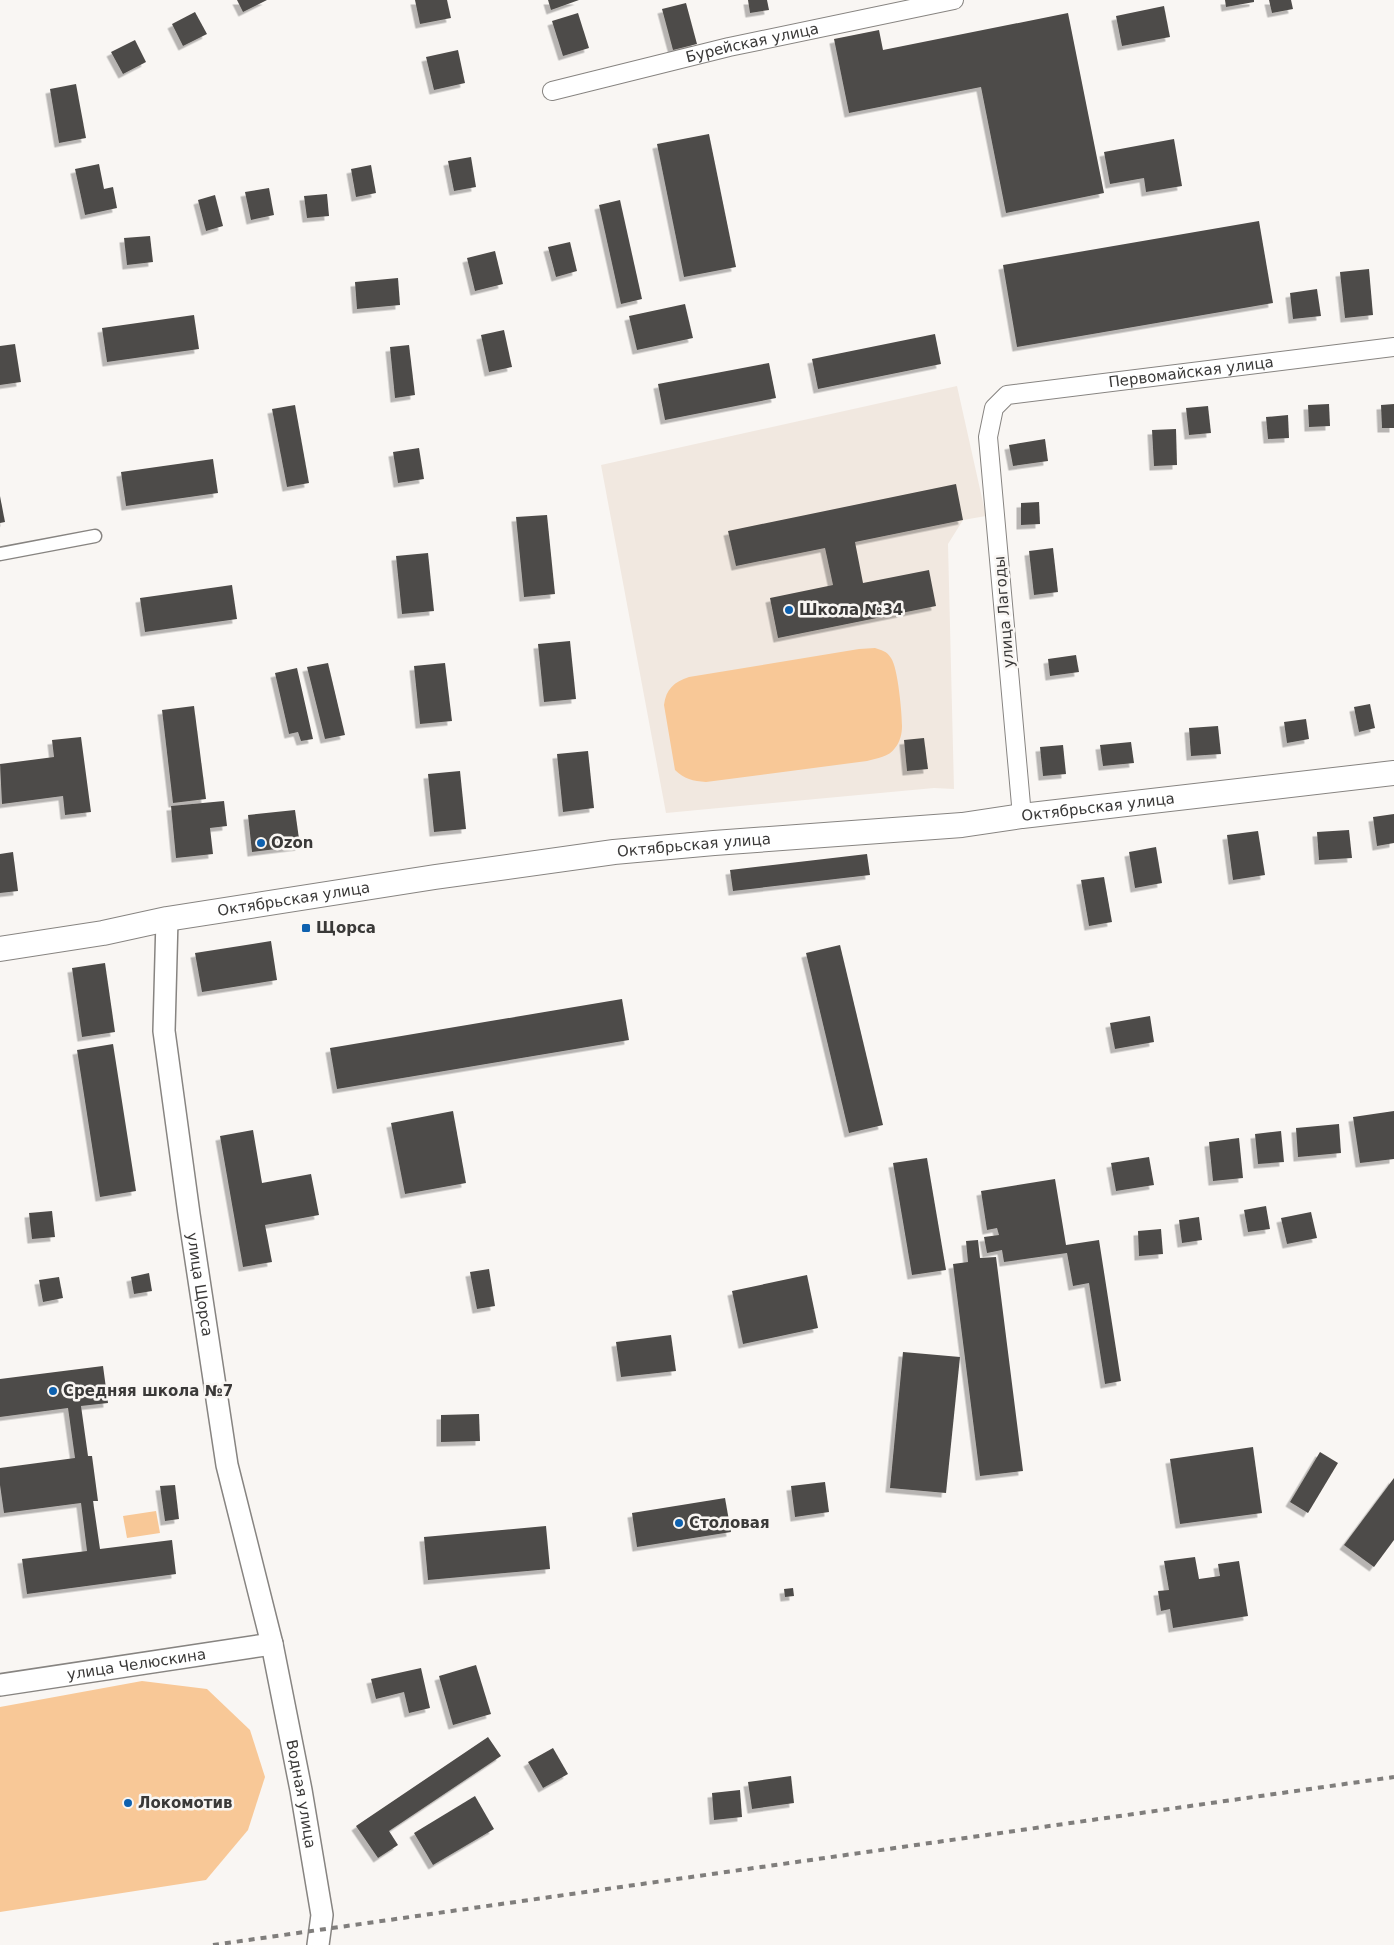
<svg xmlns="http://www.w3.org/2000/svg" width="1394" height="1945" font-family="'DejaVu Sans',sans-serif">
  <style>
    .built { fill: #f1e8e0 }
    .green { fill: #f8c897 }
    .building { fill: #4e4b48; filter: url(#shadow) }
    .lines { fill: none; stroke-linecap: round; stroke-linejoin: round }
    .pedestrian-casing { stroke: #878481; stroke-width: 15 }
    .minor-casing { stroke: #878481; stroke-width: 20 }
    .tertiary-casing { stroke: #878481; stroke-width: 24 }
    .secondary-casing { stroke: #878481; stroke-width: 26 }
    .pedestrian { stroke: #fff; stroke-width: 12 }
    .minor { stroke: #fff; stroke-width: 18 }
    .tertiary { stroke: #fff; stroke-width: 21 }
    .secondary { stroke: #fff; stroke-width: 24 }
    .rail { stroke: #807e7c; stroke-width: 4; stroke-dasharray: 6 6; stroke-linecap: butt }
    .poi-dot { fill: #0e61af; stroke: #f9f6f3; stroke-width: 2 }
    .labels { text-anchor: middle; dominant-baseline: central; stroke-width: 5; stroke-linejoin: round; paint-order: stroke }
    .street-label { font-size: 15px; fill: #3a3938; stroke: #f9f6f3 }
    .poi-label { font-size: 15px; font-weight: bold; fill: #3a3938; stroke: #f9f6f3; text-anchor: start }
  </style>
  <defs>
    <filter id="shadow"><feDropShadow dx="-4.5" dy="4.5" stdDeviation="0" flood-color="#0004"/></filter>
  </defs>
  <rect width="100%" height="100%" fill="#f9f6f3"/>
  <!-- built -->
  <path class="built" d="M 957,386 L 986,516 L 963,520 L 948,544 L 954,789 L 934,788 L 666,813 L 601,465 Z"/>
  <!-- green -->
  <g class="green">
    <path d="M 875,648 C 881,650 887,651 891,658 C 898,668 902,713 902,726 C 902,734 900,742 895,748 C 889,757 877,758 867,761 L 706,782 C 693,781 684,779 675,770 L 664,705 C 666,689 674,682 689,677 L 859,649 Z"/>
    <path d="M 156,1511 L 160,1533 L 127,1538 L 123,1516 Z"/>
    <path d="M 142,1681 L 207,1689 L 250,1730 L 265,1777 L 248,1830 L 206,1880 L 0,1912 L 0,1707 Z"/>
  </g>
  <!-- building -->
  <g class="building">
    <path d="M 237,0 L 267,0 L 243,12 Z"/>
    <path d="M 415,0 L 447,0 L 451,18 L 420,24 Z"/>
    <path d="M 548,0 L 579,0 L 551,10 Z"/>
    <path d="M 748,0 L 767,0 L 769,10 L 750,13 Z"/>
    <path d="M 1225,0 L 1254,0 L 1254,2 L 1226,7 Z"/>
    <path d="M 1269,0 L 1291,0 L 1293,9 L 1272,13 Z"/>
    <path d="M 686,3 L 697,44 L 673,50 L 662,9 Z"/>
    <path d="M 1164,6 L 1170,37 L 1122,46 L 1116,16 Z"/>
    <path d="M 195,12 L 207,34 L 183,46 L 172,24 Z"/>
    <path d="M 578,13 L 589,48 L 563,56 L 552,21 Z"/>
    <path d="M 1068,13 L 1104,193 L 1006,213 L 981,87 L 849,113 L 834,39 L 879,30 L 883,50 Z"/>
    <path d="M 135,40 L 146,62 L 123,74 L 111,52 Z"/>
    <path d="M 458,50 L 465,83 L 434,90 L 426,57 Z"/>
    <path d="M 76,84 L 86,138 L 59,143 L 50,89 Z"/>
    <path d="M 709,134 L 736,267 L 684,277 L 657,144 Z"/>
    <path d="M 1174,139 L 1182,186 L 1146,192 L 1144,178 L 1110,184 L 1104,152 Z"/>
    <path d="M 471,157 L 476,187 L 454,191 L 448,161 Z"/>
    <path d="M 99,164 L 104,189 L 113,187 L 117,208 L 85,215 L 75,169 Z"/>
    <path d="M 371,165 L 376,193 L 356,197 L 351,169 Z"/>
    <path d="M 269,188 L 274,215 L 251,220 L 245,192 Z"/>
    <path d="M 327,194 L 329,216 L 307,218 L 304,196 Z"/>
    <path d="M 215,195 L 223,226 L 206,231 L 198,200 Z"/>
    <path d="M 620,200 L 642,299 L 621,304 L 599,205 Z"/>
    <path d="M 1259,221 L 1273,303 L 1017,347 L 1003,265 Z"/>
    <path d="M 150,236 L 153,262 L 127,265 L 124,238 Z"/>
    <path d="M 570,242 L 577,271 L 556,277 L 548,247 Z"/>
    <path d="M 495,251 L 503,284 L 475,291 L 467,258 Z"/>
    <path d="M 1369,269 L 1373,315 L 1345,318 L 1340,272 Z"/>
    <path d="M 398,278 L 400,305 L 357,309 L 355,282 Z"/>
    <path d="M 1317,289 L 1321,316 L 1293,319 L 1290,293 Z"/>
    <path d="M 685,304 L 693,338 L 637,350 L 629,316 Z"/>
    <path d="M 194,315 L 199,349 L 107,362 L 102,328 Z"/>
    <path d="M 504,330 L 512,367 L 489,372 L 481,335 Z"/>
    <path d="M 935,334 L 941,364 L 818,389 L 812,359 Z"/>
    <path d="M 15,344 L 21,382 L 0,385 L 0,346 Z"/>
    <path d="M 409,345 L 415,395 L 395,398 L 390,347 Z"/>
    <path d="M 769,363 L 776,398 L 665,420 L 658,384 Z"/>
    <path d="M 1329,404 L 1330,426 L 1309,427 L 1308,405 Z"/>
    <path d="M 1394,404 L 1394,428 L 1382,428 L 1381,405 Z"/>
    <path d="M 295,405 L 309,483 L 287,487 L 272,409 Z"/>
    <path d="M 1208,406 L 1211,433 L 1189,435 L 1186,408 Z"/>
    <path d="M 1288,415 L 1289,438 L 1268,439 L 1266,417 Z"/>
    <path d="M 1176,429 L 1177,465 L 1154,466 L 1152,430 Z"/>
    <path d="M 1045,439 L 1048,461 L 1013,466 L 1009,445 Z"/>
    <path d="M 419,448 L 424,479 L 398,483 L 393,452 Z"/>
    <path d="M 213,459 L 218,493 L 126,506 L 121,472 Z"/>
    <path d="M 956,484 L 963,520 L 855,542 L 863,583 L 929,570 L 936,606 L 778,638 L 770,598 L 833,585 L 825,548 L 736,566 L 728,531 Z"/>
    <path d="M 0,496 L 5,522 L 0,523 Z"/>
    <path d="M 1039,502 L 1040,524 L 1021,525 L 1021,503 Z"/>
    <path d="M 547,515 L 555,594 L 524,597 L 516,517 Z"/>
    <path d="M 1053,548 L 1058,592 L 1034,595 L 1029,551 Z"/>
    <path d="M 428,553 L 434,611 L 402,614 L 396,556 Z"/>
    <path d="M 232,585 L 237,619 L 145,632 L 140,598 Z"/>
    <path d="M 570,641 L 576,699 L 544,702 L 538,644 Z"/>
    <path d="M 1076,655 L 1079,672 L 1050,676 L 1048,659 Z"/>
    <path d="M 328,663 L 345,735 L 325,739 L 307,667 Z"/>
    <path d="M 445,663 L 452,721 L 420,724 L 414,666 Z"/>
    <path d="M 297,668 L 313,739 L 301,741 L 298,732 L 289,734 L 275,673 Z"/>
    <path d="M 1370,704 L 1375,728 L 1359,732 L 1354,707 Z"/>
    <path d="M 194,706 L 206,799 L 173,803 L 162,710 Z"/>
    <path d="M 1306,719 L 1309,739 L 1287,743 L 1284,722 Z"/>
    <path d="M 1218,726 L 1221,754 L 1191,756 L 1189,728 Z"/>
    <path d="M 81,737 L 91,812 L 65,815 L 63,796 L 2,804 L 0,764 L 54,757 L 52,740 Z"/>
    <path d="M 924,738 L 928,769 L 907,771 L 904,740 Z"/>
    <path d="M 1131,742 L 1134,763 L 1103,766 L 1100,745 Z"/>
    <path d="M 1063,745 L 1066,774 L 1043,776 L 1040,747 Z"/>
    <path d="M 588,751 L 594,808 L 563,812 L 557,754 Z"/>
    <path d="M 460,771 L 466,829 L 434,832 L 428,774 Z"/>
    <path d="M 224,801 L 227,826 L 210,828 L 213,854 L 176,858 L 171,806 Z"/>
    <path d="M 295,810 L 300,846 L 252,852 L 248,815 Z"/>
    <path d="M 1394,814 L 1394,843 L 1377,846 L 1373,817 Z"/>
    <path d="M 1349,830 L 1352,858 L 1319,860 L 1317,832 Z"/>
    <path d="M 1258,831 L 1265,875 L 1233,880 L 1227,835 Z"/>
    <path d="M 1156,847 L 1162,883 L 1135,888 L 1129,852 Z"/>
    <path d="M 13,852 L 18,891 L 0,893 L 0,854 Z"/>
    <path d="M 867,854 L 870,875 L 733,891 L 730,870 Z"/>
    <path d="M 1104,877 L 1112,922 L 1089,926 L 1081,880 Z"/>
    <path d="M 271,941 L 277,980 L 202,992 L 195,953 Z"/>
    <path d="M 840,945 L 883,1125 L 849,1133 L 806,953 Z"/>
    <path d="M 105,963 L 115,1032 L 82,1037 L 72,968 Z"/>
    <path d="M 622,999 L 629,1040 L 337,1089 L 330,1048 Z"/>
    <path d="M 1150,1016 L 1154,1042 L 1115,1049 L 1110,1023 Z"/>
    <path d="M 113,1044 L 136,1191 L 100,1197 L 77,1050 Z"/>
    <path d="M 453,1111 L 466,1183 L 405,1194 L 391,1123 Z"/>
    <path d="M 1394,1111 L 1394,1159 L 1360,1163 L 1353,1117 Z"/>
    <path d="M 1339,1124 L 1341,1153 L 1298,1157 L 1296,1128 Z"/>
    <path d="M 253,1130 L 262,1183 L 311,1174 L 319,1215 L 265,1225 L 272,1262 L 243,1267 L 220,1136 Z"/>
    <path d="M 1281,1131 L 1284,1162 L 1258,1164 L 1255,1134 Z"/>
    <path d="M 1239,1138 L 1243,1178 L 1213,1181 L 1209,1142 Z"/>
    <path d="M 1149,1157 L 1154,1185 L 1116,1191 L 1111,1163 Z"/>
    <path d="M 927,1158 L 946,1270 L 912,1275 L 893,1163 Z"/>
    <path d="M 1055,1179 L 1066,1245 L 1099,1240 L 1121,1381 L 1105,1384 L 1089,1283 L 1073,1286 L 1067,1253 L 1004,1262 L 1002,1250 L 987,1253 L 984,1237 L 999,1235 L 997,1228 L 987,1230 L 981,1191 Z"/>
    <path d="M 1266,1206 L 1270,1229 L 1248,1232 L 1244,1210 Z"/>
    <path d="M 52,1211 L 55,1237 L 32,1239 L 29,1213 Z"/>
    <path d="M 1311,1212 L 1317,1238 L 1287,1244 L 1281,1218 Z"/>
    <path d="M 1199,1217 L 1202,1240 L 1182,1243 L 1179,1220 Z"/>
    <path d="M 1161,1229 L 1163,1254 L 1139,1256 L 1138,1231 Z"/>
    <path d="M 978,1240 L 980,1258 L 996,1257 L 1023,1471 L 980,1476 L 953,1264 L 968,1262 L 966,1241 Z"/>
    <path d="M 489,1269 L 495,1306 L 477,1309 L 470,1272 Z"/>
    <path d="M 149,1273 L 152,1291 L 134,1294 L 131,1277 Z"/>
    <path d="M 807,1275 L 818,1328 L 743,1344 L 732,1291 Z"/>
    <path d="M 59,1277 L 63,1298 L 43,1302 L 39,1280 Z"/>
    <path d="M 671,1335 L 676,1371 L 621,1377 L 616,1342 Z"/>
    <path d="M 903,1352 L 960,1357 L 946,1493 L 890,1488 Z"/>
    <path d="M 103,1366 L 108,1403 L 81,1406 L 88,1456 L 92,1456 L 98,1501 L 93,1501 L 100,1549 L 172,1540 L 176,1574 L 27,1594 L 22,1559 L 87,1551 L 81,1503 L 4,1513 L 0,1485 L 0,1468 L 75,1458 L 68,1408 L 0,1417 L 0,1379 Z"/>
    <path d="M 479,1414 L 480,1441 L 441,1442 L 441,1415 Z"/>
    <path d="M 1253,1447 L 1262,1513 L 1180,1524 L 1170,1459 Z"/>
    <path d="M 1320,1452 L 1338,1463 L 1308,1513 L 1290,1502 Z"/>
    <path d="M 1394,1478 L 1394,1540 L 1374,1567 L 1344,1545 Z"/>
    <path d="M 825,1482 L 829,1512 L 795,1517 L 791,1486 Z"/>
    <path d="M 175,1485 L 179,1519 L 165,1521 L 160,1486 Z"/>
    <path d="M 725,1498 L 731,1532 L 637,1547 L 632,1513 Z"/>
    <path d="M 546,1526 L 550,1569 L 428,1580 L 424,1537 Z"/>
    <path d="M 1195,1557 L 1199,1579 L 1220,1576 L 1218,1564 L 1239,1561 L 1248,1616 L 1173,1628 L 1170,1609 L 1161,1611 L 1158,1591 L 1169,1590 L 1164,1561 Z"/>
    <path d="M 793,1588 L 794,1596 L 785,1597 L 784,1589 Z"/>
    <path d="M 476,1665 L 491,1714 L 453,1725 L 439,1676 Z"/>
    <path d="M 421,1668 L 430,1708 L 409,1713 L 404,1692 L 376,1699 L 371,1679 Z"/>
    <path d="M 488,1737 L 501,1756 L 389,1831 L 398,1845 L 378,1858 L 356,1826 Z"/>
    <path d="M 553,1748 L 568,1774 L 543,1788 L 528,1762 Z"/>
    <path d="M 791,1776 L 794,1803 L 752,1809 L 748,1782 Z"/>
    <path d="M 740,1790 L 742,1817 L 714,1820 L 712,1793 Z"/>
    <path d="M 475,1796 L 494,1829 L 433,1865 L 414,1833 Z"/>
  </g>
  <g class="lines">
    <!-- pedestrian casing -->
    <g class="pedestrian-casing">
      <path id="pedestrian" d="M 0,554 L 95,536"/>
    </g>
    <!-- minor casing -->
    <g class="minor-casing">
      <g id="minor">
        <path id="s1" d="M 552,91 L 729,47 L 954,0"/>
        <path id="s2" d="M 1022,816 L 988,437 L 994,408 L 1007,395 L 1394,347"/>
      </g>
    </g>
    <!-- tertiary casing -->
    <g class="tertiary-casing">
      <g id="tertiary">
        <path id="s3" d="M 167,919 L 164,1031 L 189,1214 L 227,1465 L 272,1644 L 301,1790 L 322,1915 L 318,1945"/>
        <path id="s4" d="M 0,1685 L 272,1644"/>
      </g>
    </g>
    <!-- secondary casing -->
    <g class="secondary-casing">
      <g id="secondary">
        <path id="s5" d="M 0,949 L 103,933 L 167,919 L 435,877 L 614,852 L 714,843 L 962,825 L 1022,816 L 1394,773"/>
      </g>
    </g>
    <!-- pedestrian -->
    <use href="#pedestrian" class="pedestrian"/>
    <!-- minor -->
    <use href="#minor" class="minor"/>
    <!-- tertiary -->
    <use href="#tertiary" class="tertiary"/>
    <!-- secondary -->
    <use href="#secondary" class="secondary"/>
    <!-- rail -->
    <path class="rail" d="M 213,1945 L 1394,1777"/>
  </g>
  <!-- markers -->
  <g class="poi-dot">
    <circle cx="789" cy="610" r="5"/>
    <circle cx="261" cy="843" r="5"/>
    <rect x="301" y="923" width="10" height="10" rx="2.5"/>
    <circle cx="53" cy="1391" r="5"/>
    <circle cx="679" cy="1523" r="5"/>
    <circle cx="128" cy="1803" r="5"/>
  </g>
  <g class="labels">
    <!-- street labels -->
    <g class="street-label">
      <text stroke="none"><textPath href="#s1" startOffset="206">Бурейская улица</textPath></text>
      <text stroke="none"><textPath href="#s2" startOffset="614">Первомайская улица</textPath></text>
      <text transform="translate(1004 612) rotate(-95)">улица Лагоды</text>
      <text stroke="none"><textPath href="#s5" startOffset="1108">Октябрьская улица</textPath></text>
      <text stroke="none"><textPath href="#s5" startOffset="702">Октябрьская улица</textPath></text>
      <text stroke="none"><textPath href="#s5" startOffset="298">Октябрьская улица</textPath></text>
      <text stroke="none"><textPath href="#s3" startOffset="368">улица Щорса</textPath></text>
      <text stroke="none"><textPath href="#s4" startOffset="138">улица Челюскина</textPath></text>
      <text stroke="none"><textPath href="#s3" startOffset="888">Водная улица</textPath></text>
    </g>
    <!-- poi labels -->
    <g class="poi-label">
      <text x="799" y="610">Школа №34</text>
      <text x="271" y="843">Ozon</text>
      <text x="316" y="928">Щорса</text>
      <text x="63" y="1391">Средняя школа №7</text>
      <text x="689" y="1523">Столовая</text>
      <text x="138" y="1803">Локомотив</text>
    </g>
  </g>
</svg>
